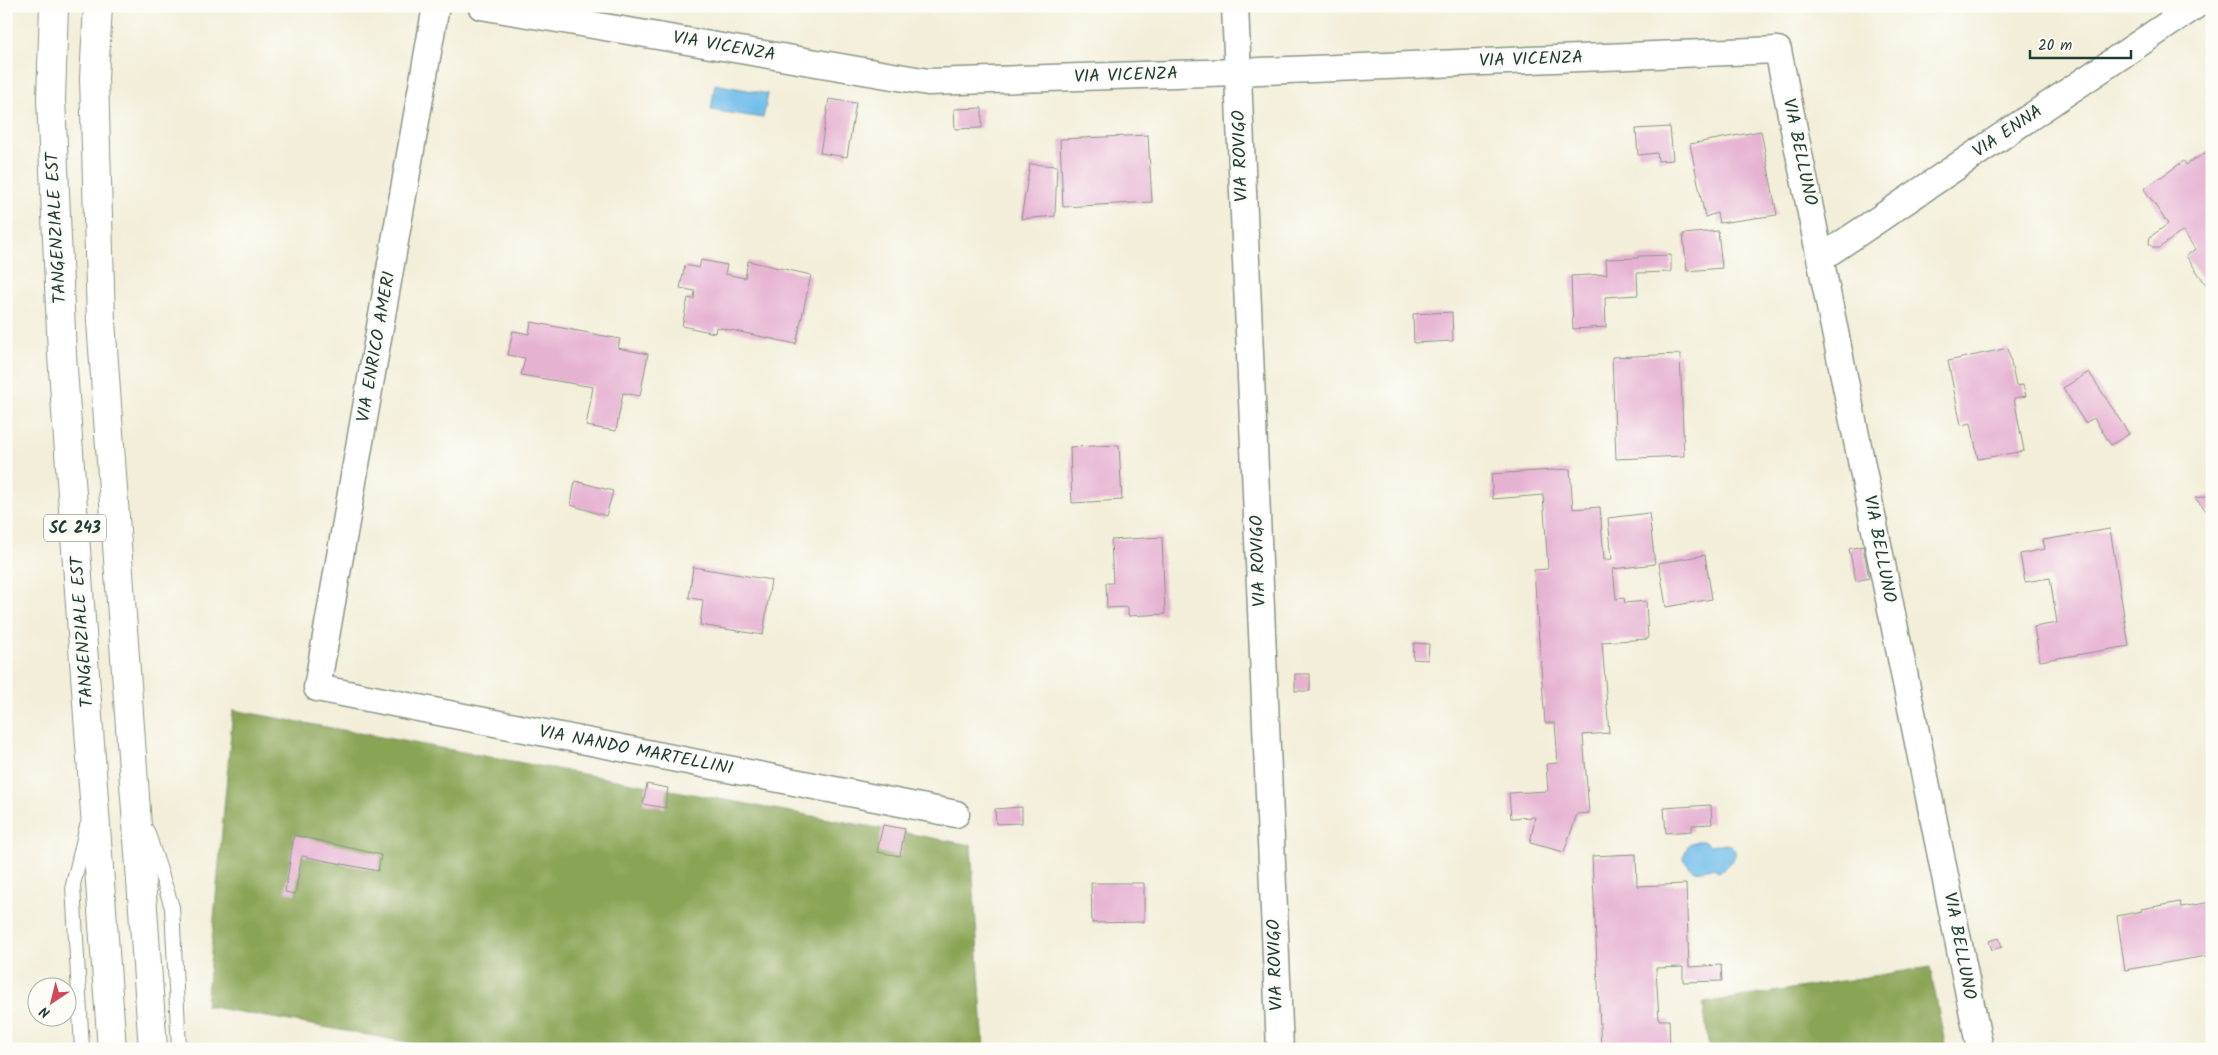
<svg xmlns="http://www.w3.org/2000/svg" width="2218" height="1055" font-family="Kalam,sans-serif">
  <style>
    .forest { fill: #8aa455; stroke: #547044 }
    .water { fill: #70bdea; stroke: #487d8f }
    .building { fill: #e6b2d2 }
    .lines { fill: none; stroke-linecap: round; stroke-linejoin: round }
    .service-casing { stroke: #899686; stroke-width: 16 }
    .minor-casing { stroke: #899686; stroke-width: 29 }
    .trunk-casing { stroke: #899686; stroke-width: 30 }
    .service { stroke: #fff; stroke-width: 14 }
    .minor { stroke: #fff; stroke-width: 26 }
    .trunk { stroke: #fff; stroke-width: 28 }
    .labels { text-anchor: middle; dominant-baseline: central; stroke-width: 4.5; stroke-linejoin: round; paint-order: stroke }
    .shield { fill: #fdfcf7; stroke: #62766e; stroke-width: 1 }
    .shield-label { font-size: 16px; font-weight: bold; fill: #1f3d34 }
    .street-label { font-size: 18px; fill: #1f3d34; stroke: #fdfcf7 }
  </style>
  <rect width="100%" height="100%" fill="#fdfcf7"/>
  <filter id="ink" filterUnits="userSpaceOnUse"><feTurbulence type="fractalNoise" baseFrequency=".02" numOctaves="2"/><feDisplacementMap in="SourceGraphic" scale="10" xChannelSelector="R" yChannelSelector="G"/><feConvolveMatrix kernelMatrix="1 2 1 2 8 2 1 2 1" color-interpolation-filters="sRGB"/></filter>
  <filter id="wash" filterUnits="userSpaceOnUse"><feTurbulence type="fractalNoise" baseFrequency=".0096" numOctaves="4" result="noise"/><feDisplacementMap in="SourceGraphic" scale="20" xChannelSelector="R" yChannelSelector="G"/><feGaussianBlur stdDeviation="1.12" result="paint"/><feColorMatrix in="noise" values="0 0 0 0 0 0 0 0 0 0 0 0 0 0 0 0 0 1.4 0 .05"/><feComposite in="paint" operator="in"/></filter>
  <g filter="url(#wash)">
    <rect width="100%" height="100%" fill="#f3eed9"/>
    <!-- forest -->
    <g class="forest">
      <path d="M 233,710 L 971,845 L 984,1049 L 446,1049 L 206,1006 Z"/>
      <path d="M 1930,967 L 1946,1049 L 1709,1049 L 1703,1003 Z"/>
    </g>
    <!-- water -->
    <g class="water">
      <path d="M 715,84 L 768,94 L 763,118 L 711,110 Z"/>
      <path d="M 1697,841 L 1703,841 L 1710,846 C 1716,845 1723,842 1729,845 C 1744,852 1728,868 1719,871 L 1713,868 L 1696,871 L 1691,869 L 1683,857 L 1689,844 Z"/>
    </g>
    <g id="blocks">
      <!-- building -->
      <g class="building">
        <path d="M 829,99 L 856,103 L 847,157 L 820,153 Z"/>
        <path d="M 982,108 L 982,128 L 955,129 L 954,109 Z"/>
        <path d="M 1670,127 L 1673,160 L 1658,161 L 1657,153 L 1638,155 L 1636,129 Z"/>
        <path d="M 1761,131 L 1777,215 L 1719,223 L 1717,213 L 1705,217 L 1690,144 Z"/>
        <path d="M 1148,135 L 1152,202 L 1063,207 L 1060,139 Z"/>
        <path d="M 2212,148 L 2212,293 L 2186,256 L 2195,249 L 2183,231 L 2159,248 L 2154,248 L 2149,244 L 2150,237 L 2168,224 L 2144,189 L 2184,161 L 2186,165 Z"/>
        <path d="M 1030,164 L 1057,166 L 1055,216 L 1021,219 Z"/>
        <path d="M 1718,231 L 1722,268 L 1687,271 L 1683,234 Z"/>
        <path d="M 1671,255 L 1671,272 L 1637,273 L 1638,295 L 1605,297 L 1606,327 L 1573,329 L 1571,276 L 1607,274 L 1606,259 L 1638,258 L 1638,256 Z"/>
        <path d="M 701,260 L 727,265 L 725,274 L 745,278 L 748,261 L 811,275 L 796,344 L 716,327 L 715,333 L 682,326 L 688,298 L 694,299 L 695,291 L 680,288 L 685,265 L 699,268 Z"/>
        <path d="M 1452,312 L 1453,341 L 1414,343 L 1413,314 Z"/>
        <path d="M 531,322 L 620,339 L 618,348 L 648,354 L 640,396 L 623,393 L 616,431 L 586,426 L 593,387 L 521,375 L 525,358 L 508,355 L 513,331 L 529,334 Z"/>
        <path d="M 2008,348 L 2016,386 L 2023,385 L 2026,396 L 2014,398 L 2024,451 L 1978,459 L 1971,423 L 1961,425 L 1948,361 Z"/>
        <path d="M 1680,354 L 1684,456 L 1616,459 L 1612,357 Z"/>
        <path d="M 2089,372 L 2129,434 L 2111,445 L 2094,418 L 2085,423 L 2063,388 Z"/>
        <path d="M 1119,445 L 1122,500 L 1072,503 L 1070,447 Z"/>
        <path d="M 1570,469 L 1573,509 L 1600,507 L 1604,560 L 1612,559 L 1608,518 L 1649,513 L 1655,564 L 1613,569 L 1616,599 L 1624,598 L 1625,603 L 1646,601 L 1648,639 L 1602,642 L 1609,733 L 1583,735 L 1589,813 L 1577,814 L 1564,852 L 1530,843 L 1535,817 L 1511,818 L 1509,793 L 1548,791 L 1546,764 L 1558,763 L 1555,723 L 1545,723 L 1534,570 L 1548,569 L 1543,495 L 1493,499 L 1491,474 Z"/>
        <path d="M 575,481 L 613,491 L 606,516 L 571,505 Z"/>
        <path d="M 2212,495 L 2212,517 L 2195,498 Z"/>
        <path d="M 2110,529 L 2129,646 L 2040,661 L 2034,627 L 2057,623 L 2050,578 L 2025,582 L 2020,554 L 2045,549 L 2043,540 Z"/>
        <path d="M 1162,537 L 1165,614 L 1128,616 L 1128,607 L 1107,608 L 1106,583 L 1113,583 L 1111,540 Z"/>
        <path d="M 1863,546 L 1869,578 L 1856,581 L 1849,549 Z"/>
        <path d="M 1705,555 L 1712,599 L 1666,607 L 1659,563 Z"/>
        <path d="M 693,567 L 771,580 L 763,635 L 700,625 L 703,600 L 689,598 Z"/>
        <path d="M 1414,643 L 1429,644 L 1428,660 L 1413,659 Z"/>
        <rect x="1295" y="674" width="15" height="17"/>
        <path d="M 647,784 L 668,788 L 665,808 L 643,804 Z"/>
        <path d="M 1711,805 L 1712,824 L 1692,825 L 1692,831 L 1666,833 L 1664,808 Z"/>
        <path d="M 1022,807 L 1022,823 L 996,824 L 995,809 Z"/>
        <path d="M 883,825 L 905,829 L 900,856 L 877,852 Z"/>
        <path d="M 294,835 L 381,855 L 378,871 L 302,856 L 295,894 L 285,892 Z"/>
        <path d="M 1636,854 L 1637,886 L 1686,884 L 1689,967 L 1721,965 L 1722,981 L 1683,982 L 1683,967 L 1656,968 L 1659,1020 L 1669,1020 L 1670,1049 L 1601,1049 L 1592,856 Z"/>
        <path d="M 1091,883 L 1144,883 L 1144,922 L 1092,923 Z"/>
        <path d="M 2180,902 L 2181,907 L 2212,902 L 2212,955 L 2125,970 L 2117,916 L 2142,911 L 2141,909 Z"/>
        <path d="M 1999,938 L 2002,947 L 1992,950 L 1989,941 Z"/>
      </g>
    </g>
  </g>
  <g filter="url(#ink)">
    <use href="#blocks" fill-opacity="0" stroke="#899686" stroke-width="1"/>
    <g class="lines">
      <!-- service casing -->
      <g class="service-casing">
        <g id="service">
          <path d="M 147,831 L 172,907 L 179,1049"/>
          <path d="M 82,1049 L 73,885 L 87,826"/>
        </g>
      </g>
      <!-- minor casing -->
      <g class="minor-casing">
        <g id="minor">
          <path d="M 436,6 L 317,688 L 956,814"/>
          <path d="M 481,6 L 928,82 L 1237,72 L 1778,50 L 1980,1049"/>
          <path d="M 1235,6 L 1280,1049"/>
          <path d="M 1821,258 L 2195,6"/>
        </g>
      </g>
      <!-- trunk casing -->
      <g class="trunk-casing">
        <g id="trunk">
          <path d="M 54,6 L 51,99 L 62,355 L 112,1049"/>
          <path d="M 98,6 L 94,78 L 101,321 L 153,1049"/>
        </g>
      </g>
      <!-- service -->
      <use href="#service" class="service"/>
      <!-- minor -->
      <use href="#minor" class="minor"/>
      <!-- trunk -->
      <use href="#trunk" class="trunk"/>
    </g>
  </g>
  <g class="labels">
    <!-- shield labels -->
    <rect class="shield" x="44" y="514.5" width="62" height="27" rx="4"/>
    <g class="shield-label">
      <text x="75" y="528">SC 243</text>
    </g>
    <!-- street labels -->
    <g class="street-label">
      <text transform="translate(724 47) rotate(10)">VIA VICENZA</text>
      <text transform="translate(1531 60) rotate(-2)">VIA VICENZA</text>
      <text transform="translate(1126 76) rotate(-2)">VIA VICENZA</text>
      <text transform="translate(2008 132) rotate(-34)">VIA ENNA</text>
      <text transform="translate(1799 152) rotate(78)">VIA BELLUNO</text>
      <text transform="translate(1241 156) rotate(-92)">VIA ROVIGO</text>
      <text transform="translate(57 228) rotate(-93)">TANGENZIALE EST</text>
      <text transform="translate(377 347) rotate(-80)">VIA ENRICO AMERI</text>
      <text transform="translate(1879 549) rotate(79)">VIA BELLUNO</text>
      <text transform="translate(1259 561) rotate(-92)">VIA ROVIGO</text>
      <text transform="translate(83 632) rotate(-94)">TANGENZIALE EST</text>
      <text transform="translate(636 751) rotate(11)">VIA NANDO MARTELLINI</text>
      <text transform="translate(1959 946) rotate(79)">VIA BELLUNO</text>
      <text transform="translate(1276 965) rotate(-92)">VIA ROVIGO</text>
    </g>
  </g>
  <!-- margin -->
  <rect width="2218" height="1055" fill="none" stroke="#fdfcf7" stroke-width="25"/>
  <!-- north arrow -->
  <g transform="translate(52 1002) rotate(215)"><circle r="24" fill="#fdfcf7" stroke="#a4b0a9"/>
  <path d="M0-4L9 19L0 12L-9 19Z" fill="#d1495b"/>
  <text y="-8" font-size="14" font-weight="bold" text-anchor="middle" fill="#1f3d34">N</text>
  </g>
  <!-- scale -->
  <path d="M2030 50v8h101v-8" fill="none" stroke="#1f3d34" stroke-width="2.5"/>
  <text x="2038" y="50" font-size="15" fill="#1f3d34" stroke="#fdfcf7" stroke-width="4" paint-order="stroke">20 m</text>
</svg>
